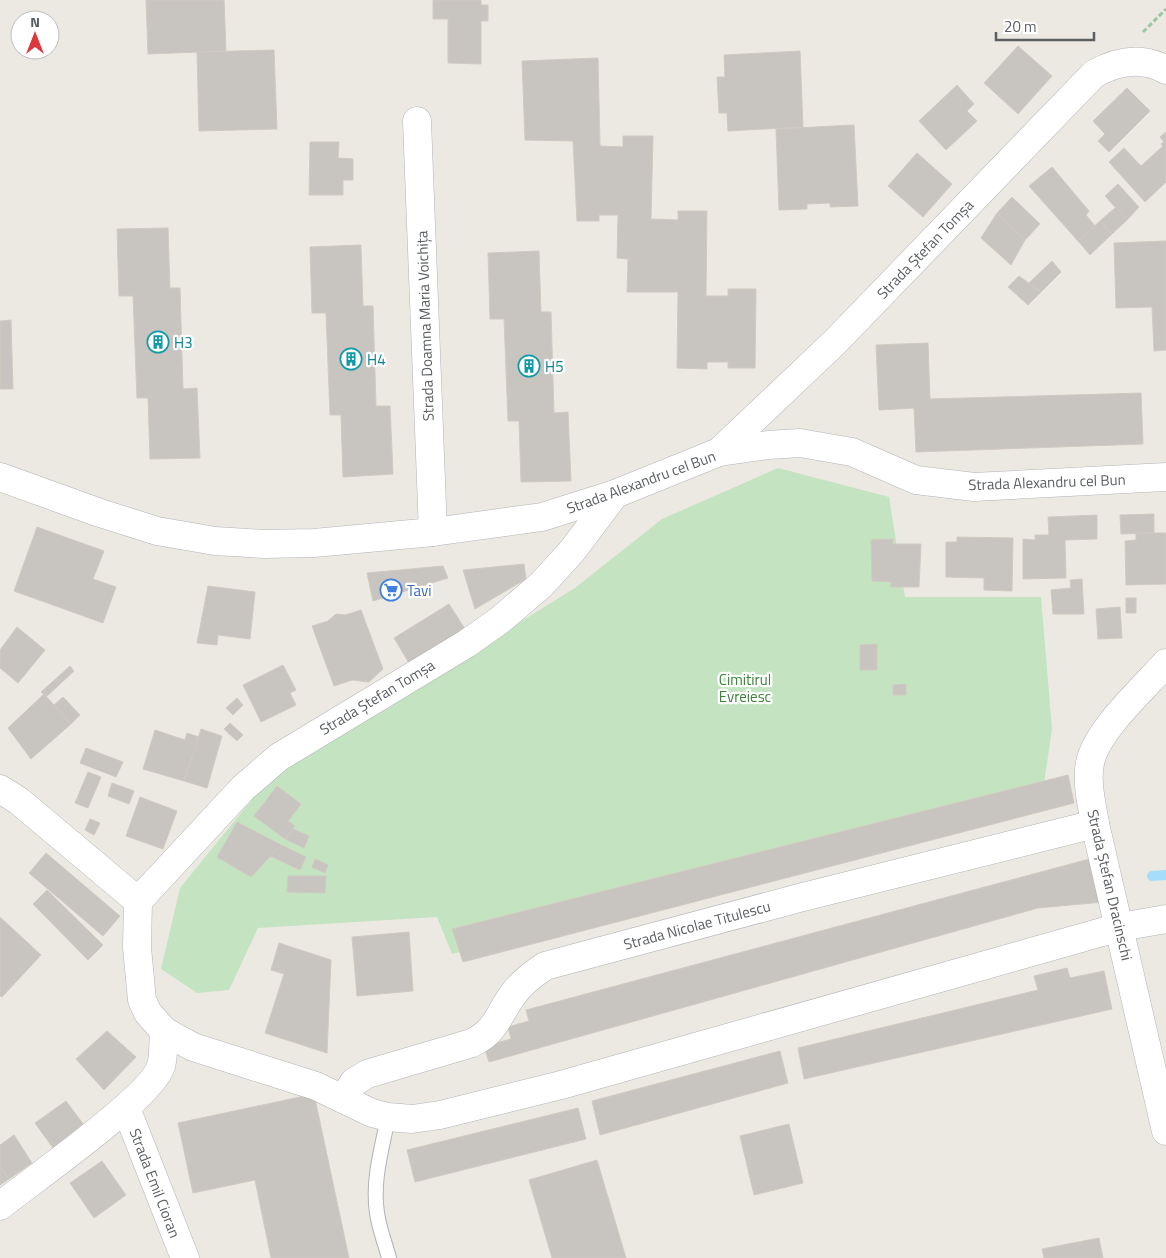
<svg xmlns="http://www.w3.org/2000/svg" width="1166" height="1258" font-family="'Titillium Web',sans-serif">
  <style>
    .green { fill: #c4e3c0 }
    .lines { fill: none; stroke-linecap: round; stroke-linejoin: round }
    .stream { stroke: #a6ddf9; stroke-width: 10 }
    .building { fill: #c8c4bf; stroke: #d1cac1 }
    .lane-casing { stroke: #b0b4b7; stroke-width: 16 }
    .street-casing { stroke: #b0b4b7; stroke-width: 29 }
    .path { stroke: #9bc6a3; stroke-width: 3; stroke-dasharray: 5 2.5; stroke-linecap: butt }
    .lane { stroke: #fff; stroke-width: 14 }
    .street { stroke: #fff; stroke-width: 28 }
    .labels { text-anchor: middle; dominant-baseline: central; stroke-width: 4.5; stroke-linejoin: round; paint-order: stroke }
    .street-label { font-size: 15px; fill: #5b5f62; stroke: #fff }
    .culture-label { font-size: 15px; fill: #0d838f; stroke: #fff; text-anchor: start }
    .shop-label { font-size: 15px; fill: #366cbe; stroke: #fff; text-anchor: start }
    .park-label { font-size: 15px; fill: #3e823a; stroke: #fff }
  </style>
  <rect width="100%" height="100%" fill="#ece9e2"/>
  <!-- green -->
  <path class="green" d="M 778,468 L 889,497 L 905,597 L 1041,597 L 1052,729 L 1042,797 L 452,954 L 437,917 L 258,928 L 229,990 L 197,993 L 161,969 L 180,888 L 271,776 L 575,588 L 662,519 Z"/>
  <g class="lines">
    <!-- stream -->
    <path class="stream" d="M 1152,876 L 1166,875"/>
  </g>
  <!-- building -->
  <g class="building">
    <path d="M 146,0 L 224,0 L 226,51 L 148,54 Z"/>
    <path d="M 433,0 L 481,0 L 481,5 L 488,5 L 488,21 L 481,21 L 481,64 L 448,63 L 448,19 L 433,19 Z"/>
    <path d="M 1018,46 L 1052,76 L 1018,114 L 984,83 Z"/>
    <path d="M 274,50 L 277,129 L 199,131 L 197,52 Z"/>
    <path d="M 800,51 L 803,127 L 728,131 L 727,113 L 719,113 L 717,77 L 725,77 L 724,55 Z"/>
    <path d="M 598,58 L 600,146 L 623,147 L 623,136 L 653,136 L 651,219 L 678,220 L 678,211 L 707,211 L 706,296 L 728,296 L 728,289 L 756,289 L 755,368 L 728,368 L 728,362 L 707,362 L 707,369 L 677,368 L 678,292 L 627,292 L 628,259 L 617,258 L 618,215 L 599,215 L 599,221 L 577,221 L 573,141 L 525,140 L 522,61 Z"/>
    <path d="M 957,85 L 974,104 L 967,111 L 977,121 L 946,150 L 919,121 Z"/>
    <path d="M 1127,88 L 1150,111 L 1109,152 L 1098,141 L 1105,134 L 1093,121 Z"/>
    <path d="M 854,125 L 858,206 L 830,207 L 830,203 L 807,204 L 807,209 L 779,210 L 776,129 Z"/>
    <path d="M 1166,132 L 1166,182 L 1145,202 L 1109,162 L 1124,148 L 1141,166 L 1163,146 L 1161,144 L 1164,142 L 1160,137 Z"/>
    <path d="M 310,142 L 339,142 L 338,158 L 353,159 L 353,180 L 343,180 L 343,195 L 309,195 Z"/>
    <path d="M 917,153 L 952,184 L 923,217 L 888,186 Z"/>
    <path d="M 1052,167 L 1089,211 L 1086,215 L 1095,226 L 1078,241 L 1029,186 Z"/>
    <path d="M 1118,184 L 1139,207 L 1127,220 L 1105,196 Z"/>
    <path d="M 1012,197 L 1040,224 L 1025,240 L 997,213 Z"/>
    <path d="M 1116,207 L 1127,220 L 1112,234 L 1100,221 Z"/>
    <path d="M 997,213 L 1025,240 L 1011,265 L 981,238 Z"/>
    <path d="M 1100,221 L 1112,234 L 1090,255 L 1078,241 Z"/>
    <path d="M 168,228 L 170,288 L 180,288 L 183,389 L 197,388 L 200,458 L 150,459 L 148,398 L 137,398 L 133,296 L 119,296 L 117,229 Z"/>
    <path d="M 1166,241 L 1166,350 L 1154,351 L 1152,307 L 1116,308 L 1114,243 Z"/>
    <path d="M 361,245 L 363,306 L 373,306 L 376,406 L 390,406 L 393,474 L 343,477 L 341,415 L 330,415 L 326,313 L 312,313 L 310,247 Z"/>
    <path d="M 539,251 L 541,312 L 551,312 L 554,413 L 568,412 L 571,481 L 521,482 L 519,421 L 508,421 L 504,319 L 490,319 L 488,253 Z"/>
    <path d="M 1052,261 L 1061,272 L 1041,292 L 1029,283 Z"/>
    <path d="M 1019,276 L 1041,292 L 1028,305 L 1008,287 Z"/>
    <path d="M 11,320 L 13,389 L 0,389 L 0,321 Z"/>
    <path d="M 928,343 L 930,399 L 1141,393 L 1143,444 L 916,452 L 914,408 L 879,410 L 876,345 Z"/>
    <path d="M 1154,514 L 1154,533 L 1121,534 L 1120,515 Z"/>
    <path d="M 1097,515 L 1097,539 L 1065,540 L 1066,578 L 1023,579 L 1023,539 L 1035,540 L 1035,535 L 1049,535 L 1048,517 Z"/>
    <path d="M 37,527 L 104,551 L 93,579 L 116,587 L 103,623 L 14,591 Z"/>
    <path d="M 1136,533 L 1166,533 L 1166,584 L 1126,585 L 1125,541 L 1136,540 Z"/>
    <path d="M 957,537 L 1013,538 L 1012,591 L 984,590 L 984,578 L 946,577 L 946,542 L 957,542 Z"/>
    <path d="M 893,539 L 893,544 L 921,544 L 919,587 L 891,587 L 891,582 L 872,581 L 871,540 Z"/>
    <path d="M 524,564 L 526,579 L 475,609 L 463,570 Z"/>
    <path d="M 443,566 L 448,578 L 373,601 L 367,573 Z"/>
    <path d="M 1082,579 L 1084,614 L 1053,614 L 1051,590 L 1071,588 L 1070,580 Z"/>
    <path d="M 208,586 L 255,592 L 250,639 L 218,635 L 217,645 L 197,643 Z"/>
    <rect x="1126" y="598" width="10" height="15"/>
    <path d="M 449,604 L 465,629 L 409,663 L 394,638 Z"/>
    <path d="M 1120,607 L 1122,638 L 1098,639 L 1096,609 Z"/>
    <path d="M 361,610 L 383,669 L 369,682 L 352,680 L 334,686 L 312,626 L 328,621 L 336,614 L 345,615 Z"/>
    <path d="M 17,627 L 45,650 L 18,683 L 0,668 L 0,650 Z"/>
    <path d="M 877,644 L 877,670 L 860,670 L 860,645 Z"/>
    <path d="M 283,665 L 296,690 L 290,693 L 296,705 L 261,722 L 243,685 Z"/>
    <path d="M 70,666 L 74,671 L 46,697 L 41,692 Z"/>
    <path d="M 906,684 L 906,695 L 893,695 L 893,685 Z"/>
    <path d="M 44,694 L 71,724 L 31,759 L 8,728 Z"/>
    <path d="M 63,697 L 80,715 L 71,724 L 54,705 Z"/>
    <path d="M 237,698 L 243,705 L 233,715 L 226,708 Z"/>
    <path d="M 230,723 L 243,735 L 237,741 L 224,729 Z"/>
    <path d="M 201,729 L 222,736 L 207,788 L 184,781 Z"/>
    <path d="M 155,730 L 185,740 L 187,733 L 199,737 L 184,781 L 143,769 Z"/>
    <path d="M 86,748 L 123,762 L 116,777 L 80,763 Z"/>
    <path d="M 88,772 L 101,777 L 88,808 L 75,803 Z"/>
    <path d="M 1068,775 L 1074,803 L 463,962 L 452,929 Z"/>
    <path d="M 112,783 L 134,791 L 129,804 L 108,796 Z"/>
    <path d="M 277,786 L 301,804 L 288,821 L 295,826 L 285,839 L 254,816 Z"/>
    <path d="M 140,797 L 177,811 L 163,849 L 126,836 Z"/>
    <path d="M 90,819 L 100,823 L 94,835 L 85,830 Z"/>
    <path d="M 237,822 L 281,845 L 251,877 L 217,857 Z"/>
    <path d="M 293,829 L 309,836 L 304,848 L 285,839 Z"/>
    <path d="M 281,845 L 306,857 L 300,870 L 270,856 Z"/>
    <path d="M 46,853 L 120,916 L 103,936 L 29,873 Z"/>
    <path d="M 1093,858 L 1103,902 L 1038,908 L 489,1062 L 484,1046 L 511,1039 L 508,1027 L 529,1021 L 526,1010 Z"/>
    <path d="M 315,859 L 328,865 L 325,873 L 312,867 Z"/>
    <path d="M 288,876 L 326,876 L 325,893 L 287,892 Z"/>
    <path d="M 47,890 L 103,945 L 88,960 L 33,904 Z"/>
    <path d="M 0,917 L 41,955 L 2,997 L 0,996 Z"/>
    <path d="M 409,932 L 413,991 L 357,996 L 352,937 Z"/>
    <path d="M 279,943 L 331,960 L 327,1053 L 265,1033 L 284,974 L 271,970 Z"/>
    <path d="M 1067,968 L 1070,978 L 1104,971 L 1112,1009 L 804,1079 L 798,1048 L 1038,990 L 1034,976 Z"/>
    <path d="M 107,1031 L 136,1057 L 104,1090 L 76,1059 Z"/>
    <path d="M 780,1051 L 788,1083 L 600,1135 L 592,1101 Z"/>
    <path d="M 314,1094 L 349,1258 L 271,1258 L 255,1180 L 193,1193 L 178,1123 Z"/>
    <path d="M 66,1101 L 84,1125 L 53,1148 L 35,1123 Z"/>
    <path d="M 578,1108 L 586,1139 L 415,1182 L 407,1150 Z"/>
    <path d="M 789,1124 L 803,1183 L 754,1195 L 740,1136 Z"/>
    <path d="M 14,1135 L 32,1163 L 9,1179 L 0,1167 L 0,1145 Z"/>
    <path d="M 597,1160 L 626,1258 L 552,1258 L 529,1180 Z"/>
    <path d="M 102,1161 L 126,1195 L 94,1218 L 70,1183 Z"/>
    <path d="M 0,1167 L 9,1179 L 0,1185 Z"/>
    <path d="M 1099,1238 L 1103,1258 L 1044,1258 L 1042,1249 Z"/>
  </g>
  <g class="lines">
    <!-- lane casing -->
    <g class="lane-casing">
      <path id="lane" d="M 388,1117 C 382,1149 372,1180 377,1213 C 379,1228 385,1243 389,1258"/>
    </g>
    <!-- street casing -->
    <g class="street-casing">
      <g id="street">
        <path d="M 417,121 L 433,532"/>
        <path d="M 719,452 L 835,342 L 1094,74 C 1117,61 1142,56 1166,70"/>
        <path d="M 0,477 L 100,513 L 157,531 L 215,541 L 264,544 L 314,543 L 433,532 L 542,517 L 615,494 L 719,452 L 768,445 L 800,443 L 852,452 L 916,480 L 974,487 L 1166,477"/>
        <path d="M 615,494 L 572,551 L 541,585 L 500,620 L 466,644 L 279,757 L 243,788 L 138,901 L 137,948 L 142,1000 L 148,1013 L 164,1031 L 193,1047 L 316,1086 L 372,1113 L 388,1117 L 412,1119 L 440,1115 L 561,1085 L 1120,927 L 1166,919"/>
        <path d="M 1166,663 C 1144,688 1096,731 1090,763 C 1086,782 1092,805 1095,824 L 1166,1131"/>
        <path d="M 0,789 L 19,801 L 138,901"/>
        <path d="M 343,1099 L 354,1082 L 367,1074 L 472,1043 C 497,1030 497,1017 512,996 C 521,983 532,975 545,966 L 799,898 L 1095,824"/>
        <path d="M 126,1108 L 185,1258"/>
        <path d="M 0,1206 C 31,1181 152,1097 161,1066 C 164,1056 163,1042 164,1031"/>
      </g>
    </g>
    <!-- path -->
    <path class="path" d="M 1143,32 L 1166,9"/>
    <!-- lane -->
    <use href="#lane" class="lane"/>
    <!-- street -->
    <use href="#street" class="street"/>
  </g>
  <!-- icons -->
  <defs>
    <g id="building-ring" transform="scale(1.125)"><circle r="9.5" fill="#fff" stroke="#0f9aa8" stroke-width="1.5"/><path d="M-4-6H4V6H1V3H-1V6H-4ZM-2.5-4.3h1.7v1.8h-1.7ZM.8-4.3h1.7v1.8H.8ZM-2.5-1h1.7V.8h-1.7ZM.8-1h1.7V.8H.8Z" fill="#0f9aa8"/></g>
    <g id="supermarket-ring" transform="scale(1.125)"><circle r="9.5" fill="#fff" stroke="#3f7fe0" stroke-width="1.5"/><path d="M-6-5.5h2.5l.6 2H6L4.5 2H-2.5L-4.4-4H-6ZM-1.5 3.2a1.3 1.3 0 1 0 .1 0ZM3 3.2a1.3 1.3 0 1 0 .1 0Z" fill="#3f7fe0"/></g>
  </defs>
  <g fill-rule="evenodd">
    <use href="#building-ring" x="158" y="342"/>
    <use href="#building-ring" x="351" y="359"/>
    <use href="#building-ring" x="529" y="366"/>
    <use href="#supermarket-ring" x="391" y="590"/>
  </g>
  <g class="labels">
    <!-- street labels -->
    <g class="street-label">
      <text transform="translate(925 249) rotate(-46)">Strada Ștefan Tomșa</text>
      <text transform="translate(425 326) rotate(-92)">Strada Doamna Maria Voichița</text>
      <text transform="translate(641 482) rotate(-20)">Strada Alexandru cel Bun</text>
      <text transform="translate(1047 482) rotate(-2)">Strada Alexandru cel Bun</text>
      <text transform="translate(377 697) rotate(-31)">Strada Ștefan Tomșa</text>
      <text transform="translate(1110 885) rotate(77)">Strada Ștefan Dracinschi</text>
      <text transform="translate(697 925) rotate(-15)">Strada Nicolae Titulescu</text>
      <text transform="translate(155 1183) rotate(69)">Strada Emil Cioran</text>
    </g>
    <!-- culture labels -->
    <g class="culture-label">
      <text x="174" y="342">H3</text>
      <text x="367" y="359">H4</text>
      <text x="545" y="366">H5</text>
    </g>
    <!-- shop labels -->
    <g class="shop-label">
      <text x="407" y="590">Tavi</text>
    </g>
    <!-- park labels -->
    <g class="park-label">
      <text x="745" y="679">Cimitirul<tspan x="745" dy="17">Evreiesc</tspan></text>
    </g>
  </g>
  <!-- north arrow -->
  <g transform="translate(35 35)"><circle r="24" fill="#ffffff" stroke="#bdbfc0"/>
  <path d="M0-4L9 19L0 12L-9 19Z" fill="#dd373c"/>
  <text y="-8" font-size="14" font-weight="bold" text-anchor="middle" fill="#5b5f62">N</text>
  </g>
  <!-- scale -->
  <path d="M996 32v8h98v-8" fill="none" stroke="#5b5f62" stroke-width="2.5"/>
  <text x="1004" y="32" font-size="15" fill="#5b5f62" stroke="#ffffff" stroke-width="4" paint-order="stroke">20 m</text>
</svg>
